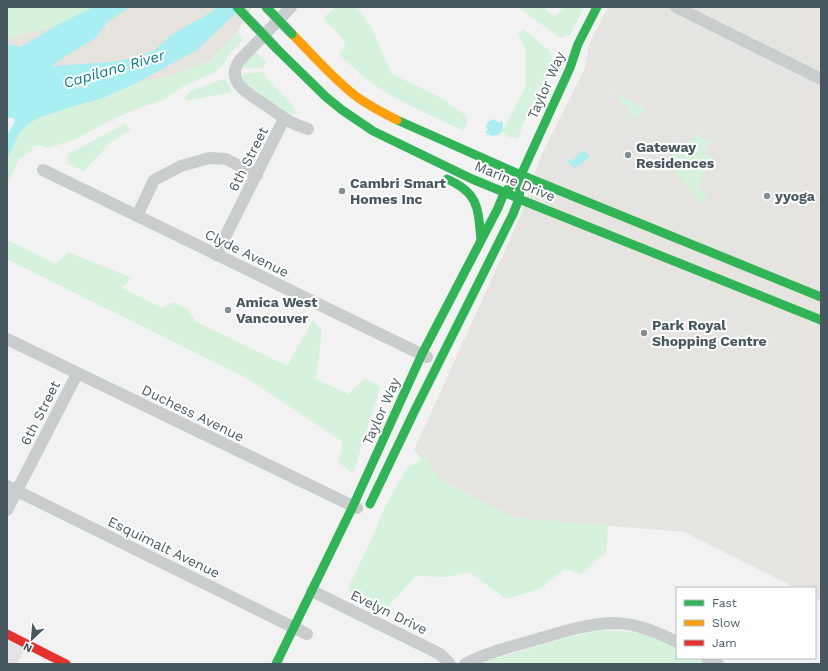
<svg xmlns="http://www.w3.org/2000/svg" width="828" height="671" font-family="'Work Sans',sans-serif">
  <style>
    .commercial { fill: #e6e4e0 }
    .education { fill: #e4e3e4 }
    .green { fill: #d6f2dd }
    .sand { fill: #e6e3de }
    .water { fill: #a9eef1 }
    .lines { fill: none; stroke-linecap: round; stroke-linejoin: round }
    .street { stroke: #c9cdce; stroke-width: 12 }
    .fast { stroke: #30b455; stroke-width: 9 }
    .slow { stroke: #ff9f0a; stroke-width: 9 }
    .jam { stroke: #e5322d; stroke-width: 9 }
    .fast-bridge-casing { stroke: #b6bec2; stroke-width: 10; stroke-linecap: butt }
    .fast-bridge { stroke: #30b455; stroke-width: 9 }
    .poi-dot { fill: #848e93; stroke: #fff; stroke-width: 1.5 }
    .labels { text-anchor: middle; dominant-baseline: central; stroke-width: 4; stroke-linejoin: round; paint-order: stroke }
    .street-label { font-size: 14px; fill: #485860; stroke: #fff }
    .poi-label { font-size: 14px; font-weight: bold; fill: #485860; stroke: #fff; text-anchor: start }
    .water-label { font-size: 15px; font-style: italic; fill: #087e84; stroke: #fff }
  </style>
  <rect width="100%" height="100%" fill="#f3f2f2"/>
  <!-- commercial -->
  <path class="commercial" d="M 608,7 L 821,7 L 821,601 L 815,598 L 815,588 L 796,588 L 684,532 L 514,518 L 440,480 L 414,450 L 520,217 L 541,156 L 585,68 L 588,47 Z"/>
  <!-- education -->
  <path class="education" d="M 7,640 L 25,649 L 17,664 L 7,664 Z"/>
  <!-- green -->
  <g class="green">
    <path d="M 7,7 L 93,7 L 57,25 L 7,39 Z"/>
    <path d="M 336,7 L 357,7 L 371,27 L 392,74 L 440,97 L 468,117 L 464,131 C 440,120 415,109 392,96 C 372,85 355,70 339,54 L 345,48 L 344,40 L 323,18 Z"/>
    <path d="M 518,7 L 544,7 L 549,13 L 555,16 L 565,7 L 584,7 L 570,35 L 560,38 Z"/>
    <path d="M 523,29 L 551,52 L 554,68 L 522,125 L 519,138 L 508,137 L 502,131 L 525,88 L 525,48 L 518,34 Z"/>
    <path d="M 237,32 L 243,40 L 229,54 L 225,63 L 215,72 L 183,86 L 166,99 L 136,109 L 114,119 L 72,141 L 47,148 L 39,145 L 32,146 L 33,150 L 19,159 L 7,185 L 7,160 L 19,134 L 27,125 L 38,118 L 71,107 L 103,98 L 136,83 L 168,76 L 209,61 Z"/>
    <path d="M 255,51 L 267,62 L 262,68 L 243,68 L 242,66 Z"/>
    <path d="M 263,72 C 272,87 291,98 297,114 L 288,114 L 279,106 L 245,85 L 241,76 L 247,73 Z"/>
    <path d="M 220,80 L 226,80 L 232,92 L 186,101 L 185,96 L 191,91 Z"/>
    <path d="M 613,92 L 647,109 L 635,119 Z"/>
    <path d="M 126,123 L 130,130 L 110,143 L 84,171 L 67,164 L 68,154 Z"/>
    <path d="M 696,135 L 711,141 L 704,154 L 712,158 L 697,189 L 709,195 L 703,200 L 704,202 L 702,205 L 670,165 L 672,163 L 669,160 L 671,158 L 670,156 Z"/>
    <path d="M 7,240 L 56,264 L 68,252 L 132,278 L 122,288 L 162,308 L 173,302 L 188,309 L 195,321 L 287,366 L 313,320 L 322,331 L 316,379 L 348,394 L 365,378 L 380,387 L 353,474 L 338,462 L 343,442 L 248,379 L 7,259 Z"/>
    <path d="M 425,456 L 440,480 L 514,518 L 608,525 L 606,552 L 581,574 L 564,569 L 540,589 L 506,599 L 469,572 L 447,577 L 416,576 L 381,614 L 356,601 L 348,588 L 372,538 L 384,509 L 406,469 Z"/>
    <path d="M 602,630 L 633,632 L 654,636 L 677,648 L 677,658 L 697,658 L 708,664 L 482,664 L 484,662 L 561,639 Z"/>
  </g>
  <!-- sand -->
  <path class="sand" d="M 93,7 L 252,7 L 237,32 L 209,61 L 168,76 L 136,83 L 103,98 L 71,107 L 38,118 L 27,125 L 13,118 L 7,118 L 7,39 L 57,25 Z"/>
  <!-- water -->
  <g class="water">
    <path d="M 93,7 L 130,7 L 107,22 L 97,37 L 64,57 L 51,66 L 112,62 L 134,58 L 155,50 L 170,36 L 184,27 L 210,13 L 216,7 L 242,7 L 197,50 L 136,83 L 103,98 L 71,107 L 38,118 L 27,125 L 19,134 L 7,160 L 7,135 L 15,121 L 13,118 L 7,118 L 7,44 L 21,47 L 57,25 Z"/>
    <path d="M 494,119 L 499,123 L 502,121 C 507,133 494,141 485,132 L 488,130 L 486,126 L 488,122 Z"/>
    <path d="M 584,150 L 590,157 L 574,169 L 565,158 L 571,161 Z"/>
  </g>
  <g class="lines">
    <!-- street -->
    <g class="street">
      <path d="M 291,7 L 240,60 C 222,84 255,97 270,108 C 284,118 291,124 308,129"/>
      <path d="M 676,7 L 821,79"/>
      <path d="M 43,170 L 427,357"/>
      <path d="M 137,216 L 154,180 L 181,166 L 209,158 L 226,159 L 257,175"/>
      <path d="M 216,255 L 284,119"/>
      <path d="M 7,339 L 357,508"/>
      <path d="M 7,486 L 307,634"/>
      <path d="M 7,510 L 77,374"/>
      <path d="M 312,591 L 440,654 L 450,664"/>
      <path d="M 707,658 L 718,664"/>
      <path d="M 465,664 C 488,652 513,646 538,639 C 562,632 587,624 613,623 C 636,623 657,632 677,642"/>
    </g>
    <!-- fast -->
    <g class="fast">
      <path d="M 597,7 L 578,44 L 570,68 L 521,175 L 821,297"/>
      <path d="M 277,49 L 326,97 L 342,110 L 373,131 L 472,179 L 518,198"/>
      <path d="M 397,120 L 521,175"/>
      <path d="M 447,179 C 479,193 478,208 481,240"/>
      <path d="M 519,199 L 821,320"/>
      <path d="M 370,504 L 415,410 L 513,214 L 519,199 L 521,175"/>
      <path d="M 276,664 L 353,506 L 422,354 L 498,208 L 504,193 L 521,175"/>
    </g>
    <!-- slow -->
    <path class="slow" d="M 292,34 C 313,55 333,79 357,97 C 370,106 383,113 397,120"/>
    <!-- jam -->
    <path class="jam" d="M 7,634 L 66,664"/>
    <!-- fast-bridge casing -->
    <g class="fast-bridge-casing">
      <g id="fast-bridge">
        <path d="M 237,7 L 277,49"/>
        <path d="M 266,7 L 292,34"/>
      </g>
    </g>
    <!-- fast-bridge -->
    <use href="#fast-bridge" class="fast-bridge"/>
  </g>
  <!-- markers -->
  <g class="poi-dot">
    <circle cx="628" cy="155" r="4"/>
    <circle cx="342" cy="191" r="4"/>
    <circle cx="767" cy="196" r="4"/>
    <circle cx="228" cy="310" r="4"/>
    <circle cx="644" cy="333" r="4"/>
  </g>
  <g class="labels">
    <!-- street labels -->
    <g class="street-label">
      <text transform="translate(546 85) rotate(-66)">Taylor Way</text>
      <text transform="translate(248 159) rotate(-63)">6th Street</text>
      <text transform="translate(515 181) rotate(22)">Marine Drive</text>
      <text transform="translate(247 253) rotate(26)">Clyde Avenue</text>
      <text transform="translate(381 411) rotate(-66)">Taylor Way</text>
      <text transform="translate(40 413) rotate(-63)">6th Street</text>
      <text transform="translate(193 413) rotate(26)">Duchess Avenue</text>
      <text transform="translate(164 547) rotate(26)">Esquimalt Avenue</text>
      <text transform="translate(389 612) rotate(26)">Evelyn Drive</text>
    </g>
    <!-- poi labels -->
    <g class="poi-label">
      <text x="636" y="147">Gateway<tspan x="636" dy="16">Residences</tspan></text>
      <text x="350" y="183">Cambri Smart<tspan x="350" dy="16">Homes Inc</tspan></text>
      <text x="775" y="196">yyoga</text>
      <text x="236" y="302">Amica West<tspan x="236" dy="16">Vancouver</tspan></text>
      <text x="652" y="325">Park Royal<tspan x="652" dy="16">Shopping Centre</tspan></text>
    </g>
    <!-- water labels -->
    <g class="water-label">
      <text transform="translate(114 69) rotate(-16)">Capilano River</text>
    </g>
  </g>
  <!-- border -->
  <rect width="828" height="671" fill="none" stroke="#485860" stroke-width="16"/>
  <!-- legend -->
  <rect x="676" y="587" width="140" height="72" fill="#ffffff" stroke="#b6bcbf"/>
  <rect x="684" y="600" width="20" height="6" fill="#30b455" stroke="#b6bcbf"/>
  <text x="712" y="607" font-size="12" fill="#485860">Fast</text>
  <rect x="684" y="620" width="20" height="6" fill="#ff9f0a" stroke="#b6bcbf"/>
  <text x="712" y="627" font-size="12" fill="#485860">Slow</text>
  <rect x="684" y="640" width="20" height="6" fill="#e5322d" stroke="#b6bcbf"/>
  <text x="712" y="647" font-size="12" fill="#485860">Jam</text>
  <!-- north arrow -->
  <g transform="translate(32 639) rotate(206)" stroke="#ffffff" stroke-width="3" paint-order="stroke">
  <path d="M0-3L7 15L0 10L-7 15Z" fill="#485860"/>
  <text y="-6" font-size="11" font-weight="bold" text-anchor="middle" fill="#485860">N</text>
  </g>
</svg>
